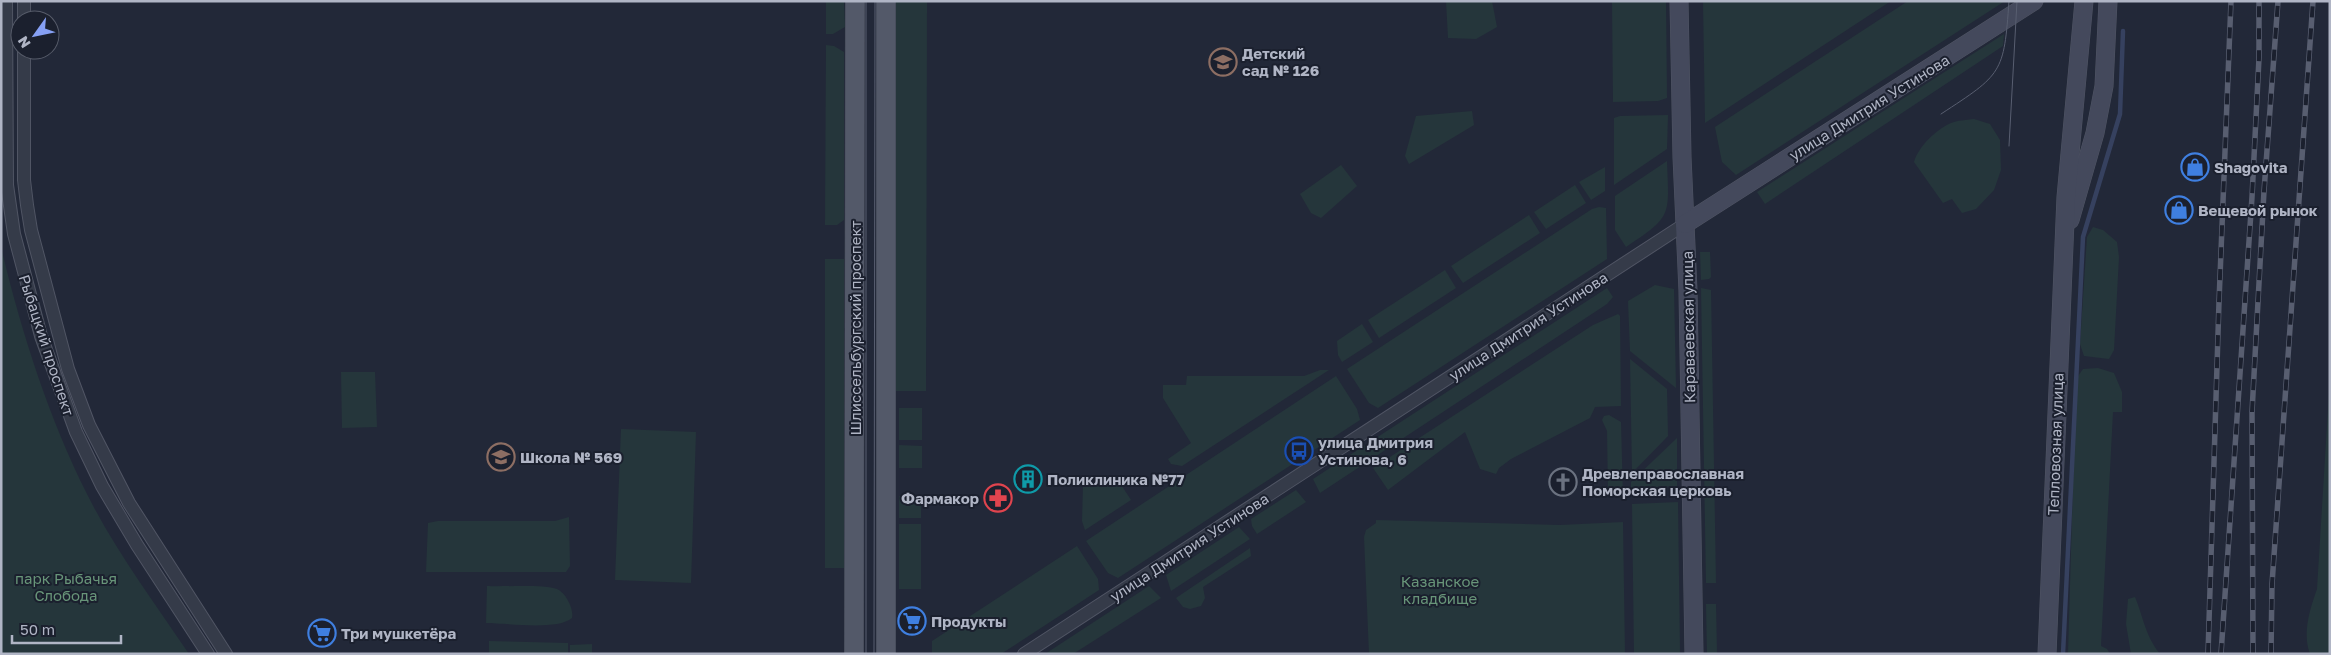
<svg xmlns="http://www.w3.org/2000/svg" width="2331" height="655" font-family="'Golos Text',sans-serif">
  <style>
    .green { fill: #25363b }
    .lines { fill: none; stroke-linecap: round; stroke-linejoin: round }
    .stream { stroke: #36415f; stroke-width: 4.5 }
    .street-casing { stroke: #505564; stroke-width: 14 }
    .secondary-casing { stroke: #505564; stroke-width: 19 }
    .primary-casing { stroke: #3f4452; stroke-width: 20 }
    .street { stroke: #353b49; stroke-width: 12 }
    .secondary { stroke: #44495c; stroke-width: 18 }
    .primary { stroke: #535969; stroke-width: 19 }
    .tram { stroke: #585e70; stroke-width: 1 }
    .rail-casing { stroke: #585e70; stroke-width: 5.5 }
    .rail { stroke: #1b202e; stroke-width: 4; stroke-dasharray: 11; stroke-linecap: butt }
    .labels { text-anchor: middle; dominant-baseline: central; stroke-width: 4; stroke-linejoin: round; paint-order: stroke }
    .poi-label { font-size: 15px; font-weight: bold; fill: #b0b5c5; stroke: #1b202e; text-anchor: start }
    .street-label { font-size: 15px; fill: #b0b5c5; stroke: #1b202e }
    .park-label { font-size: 15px; fill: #689579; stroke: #1b202e }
  </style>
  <rect width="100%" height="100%" fill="#222838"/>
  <!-- green -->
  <g class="green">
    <path d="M 826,1 L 844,1 L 845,27 L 833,34 L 826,34 Z"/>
    <path d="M 896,1 L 927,1 L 926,391 L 896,391 Z"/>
    <path d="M 1446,1 L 1492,1 L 1497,27 L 1476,39 L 1448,38 Z"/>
    <path d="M 1612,1 L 1666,1 L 1667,98 L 1658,101 L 1613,102 Z"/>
    <path d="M 1703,1 L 1891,1 L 1705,123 Z"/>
    <path d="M 1908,1 L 2005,1 L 1736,175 L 1722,162 L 1715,127 Z"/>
    <path d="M 2004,34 L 2003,46 L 1765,204 L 1757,192 Z"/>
    <path d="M 826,45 L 834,46 L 844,52 L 844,220 L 837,225 L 825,225 Z"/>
    <path d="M 1472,111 L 1474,125 L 1409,164 L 1405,156 L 1416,116 Z"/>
    <path d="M 1668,115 L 1667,149 L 1614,185 L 1614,118 L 1620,116 Z"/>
    <path d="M 1974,119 L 1990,124 L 2000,140 L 2001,170 L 1994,190 L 1976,209 L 1962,213 L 1952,199 L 1943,203 L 1914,162 C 1918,147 1938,127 1954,122 C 1960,120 1968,120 1974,119 Z"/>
    <path d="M 1667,161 C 1669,216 1673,216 1626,247 L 1615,230 L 1615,196 Z"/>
    <path d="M 1341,165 L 1357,186 L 1321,218 L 1311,213 L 1300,194 Z"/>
    <path d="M 1605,167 L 1605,191 L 1591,200 L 1579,182 Z"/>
    <path d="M 1575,185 L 1586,203 L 1546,229 L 1534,212 Z"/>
    <path d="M 1599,207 L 1606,208 L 1607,259 L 1378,408 L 1369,403 L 1347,369 L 1592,209 Z"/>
    <path d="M 1529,215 L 1540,233 L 1463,283 L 1451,266 Z"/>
    <path d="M 2093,227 L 2103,230 L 2117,242 L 2119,257 L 2114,350 L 2109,359 L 2084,356 L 2080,344 L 2087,237 Z"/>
    <path d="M 1,247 C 21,331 48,416 87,494 C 115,550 154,602 189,654 L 1,654 Z"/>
    <path d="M 1700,252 L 1710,252 L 1711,277 L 1709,279 L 1701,280 Z"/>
    <rect x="825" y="259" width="19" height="309"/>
    <path d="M 1445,270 L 1456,288 L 1379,338 L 1368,320 Z"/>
    <path d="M 1655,285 L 1674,289 L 1676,388 L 1630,351 L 1628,301 Z"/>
    <path d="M 1607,288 L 1613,297 L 1607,304 L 1320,493 L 1313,479 Z"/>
    <path d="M 1701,288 L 1711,290 L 1716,583 L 1706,583 Z"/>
    <path d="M 1618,314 L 1620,316 L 1621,406 L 1595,407 L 1590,418 L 1511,459 L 1499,468 L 1496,474 L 1480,469 L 1465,432 L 1388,490 L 1373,468 L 1593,325 Z"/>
    <path d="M 1362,324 L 1373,342 L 1342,362 L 1338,355 L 1337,341 Z"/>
    <path d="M 1630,359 L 1667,389 L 1668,436 L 1632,473 Z"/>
    <path d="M 2098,368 L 2114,373 L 2122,392 L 2122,412 L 2113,412 L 2101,646 L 2107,649 L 2110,654 L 2068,654 L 2076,379 L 2083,369 Z"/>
    <path d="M 1320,370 L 1329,370 L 1182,466 L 1171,464 L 1168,459 L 1191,443 L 1163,398 L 1163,385 L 1186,385 L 1187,376 L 1304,376 Z"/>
    <path d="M 341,372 L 375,372 L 377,427 L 342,428 Z"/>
    <path d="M 1336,376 L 1357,409 L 1360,420 L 1118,578 L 1108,573 L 1086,541 Z"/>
    <path d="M 2330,376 L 2330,654 L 2310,654 C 2302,633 2310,609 2317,589 Z"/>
    <rect x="899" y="408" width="23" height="32"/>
    <path d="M 1609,415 L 1621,422 L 1623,497 C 1616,498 1613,497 1608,493 L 1607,431 L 1602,420 L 1604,416 Z"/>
    <path d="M 621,429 L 696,432 L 691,583 L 615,580 Z"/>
    <path d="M 1677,438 L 1677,486 L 1631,488 L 1631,482 Z"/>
    <path d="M 899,445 L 922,446 L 922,468 L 899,468 Z"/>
    <path d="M 1116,477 L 1131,500 L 1085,530 L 1082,521 L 1083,484 L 1111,481 Z"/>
    <path d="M 1296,490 L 1306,502 L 1257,534 L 1252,526 L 1251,519 Z"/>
    <rect x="899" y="496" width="22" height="22"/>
    <path d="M 1678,502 L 1680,654 L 1634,654 L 1632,504 Z"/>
    <path d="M 569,517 L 570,566 L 566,572 L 426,572 L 428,523 L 438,521 L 555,521 Z"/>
    <path d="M 1376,520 L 1560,525 L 1623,522 L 1625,654 L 1369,654 L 1364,537 L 1366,530 L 1376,523 Z"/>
    <rect x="899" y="524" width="22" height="65"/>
    <path d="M 1239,527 L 1250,539 L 1171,591 L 1166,575 Z"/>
    <path d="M 1077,546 L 1098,579 L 1099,590 L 1001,654 L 932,654 L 932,641 Z"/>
    <path d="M 1250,548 L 1251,556 L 1203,587 L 1205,598 L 1201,606 L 1190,609 L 1183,607 L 1176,598 Z"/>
    <path d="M 487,586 C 503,587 544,584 557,589 C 566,593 574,609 572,618 C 557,631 505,623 486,623 Z"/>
    <path d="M 1149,586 L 1161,598 L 1073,654 L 1045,654 Z"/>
    <path d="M 2135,597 C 2144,619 2145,635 2160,654 L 2131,654 L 2126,624 L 2128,599 Z"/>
    <path d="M 1706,604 L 1716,604 L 1717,654 L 1707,654 Z"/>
    <path d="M 489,641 L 568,643 L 568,654 L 489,654 Z"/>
    <path d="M 592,644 L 592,654 L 570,654 L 570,645 Z"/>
  </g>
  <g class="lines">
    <!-- stream -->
    <path class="stream" d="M 2063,654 L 2083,237 L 2120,114 L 2123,31"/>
    <!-- street casing -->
    <g class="street-casing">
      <g id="street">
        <path d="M 6,1 L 7,185 L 14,234 L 41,336 L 76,432 L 102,486 L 137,545 L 208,654"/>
        <path d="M 24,1 L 24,20"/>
        <path d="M 24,50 L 24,180 L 27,205 L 31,230 L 68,369 L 89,425 L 129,503 L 226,654"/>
        <path d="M 1024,654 L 1685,224"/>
      </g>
    </g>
    <!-- secondary casing -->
    <g class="secondary-casing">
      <g id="secondary">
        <path d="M 1679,1 L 1682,157 L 1688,291 L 1694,654"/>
        <path d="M 2070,220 L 2095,133 L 2104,86 L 2108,1"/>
        <path d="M 1685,224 L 2034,1"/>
        <path d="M 2047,654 L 2066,197 L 2084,1"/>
      </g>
    </g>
    <!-- primary casing -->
    <g class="primary-casing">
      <g id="primary">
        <path d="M 854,654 L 855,1"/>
        <path d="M 886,654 L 886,1"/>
      </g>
    </g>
    <!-- street -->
    <use href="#street" class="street"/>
    <!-- secondary -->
    <use href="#secondary" class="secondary"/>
    <!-- primary -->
    <use href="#primary" class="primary"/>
    <!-- tram -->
    <g class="tram">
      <path d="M 1941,114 C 2002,74 2004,74 2009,1"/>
      <path d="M 2009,146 L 2017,1"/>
      <path d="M 866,654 L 866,1"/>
      <path d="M 874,654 L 875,1"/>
    </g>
    <!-- rail casing -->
    <g class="rail-casing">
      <g id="rail">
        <path d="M 2208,654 L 2219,302 L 2231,1"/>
        <path d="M 2221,654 L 2252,197 L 2259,58 L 2259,1"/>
        <path d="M 2253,654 L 2252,412 L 2264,191 L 2278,1"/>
        <path d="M 2271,654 L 2272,584 L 2313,1"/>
      </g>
    </g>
    <!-- rail -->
    <use href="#rail" class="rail"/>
  </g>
  <!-- icons -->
  <defs>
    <g id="school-ring" transform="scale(1.4375)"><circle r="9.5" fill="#1b202e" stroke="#8d6e63" stroke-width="1.5"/><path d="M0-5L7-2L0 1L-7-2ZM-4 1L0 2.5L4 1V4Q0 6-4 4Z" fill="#8d6e63"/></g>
    <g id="shop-ring" transform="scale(1.4375)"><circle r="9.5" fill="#1b202e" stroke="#3f7fe0" stroke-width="1.5"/><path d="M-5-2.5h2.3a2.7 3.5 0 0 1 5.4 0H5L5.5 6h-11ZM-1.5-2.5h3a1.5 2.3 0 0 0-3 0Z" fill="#3f7fe0"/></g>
    <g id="bus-ring" transform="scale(1.4375)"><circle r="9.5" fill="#1b202e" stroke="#1a4fb4" stroke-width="1.5"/><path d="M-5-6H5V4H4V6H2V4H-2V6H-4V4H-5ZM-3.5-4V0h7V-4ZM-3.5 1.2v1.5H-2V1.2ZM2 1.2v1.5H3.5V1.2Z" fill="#1a4fb4"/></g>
    <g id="building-ring" transform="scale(1.4375)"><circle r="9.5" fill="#1b202e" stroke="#0f9aa8" stroke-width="1.5"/><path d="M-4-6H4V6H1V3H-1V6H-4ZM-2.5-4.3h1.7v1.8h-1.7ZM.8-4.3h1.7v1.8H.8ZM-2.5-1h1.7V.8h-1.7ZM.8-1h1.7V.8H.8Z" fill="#0f9aa8"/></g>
    <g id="church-ring" transform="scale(1.4375)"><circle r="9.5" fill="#1b202e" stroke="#6b7280" stroke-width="1.5"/><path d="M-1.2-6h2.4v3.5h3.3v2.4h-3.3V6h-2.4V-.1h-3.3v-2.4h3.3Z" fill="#6b7280"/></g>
    <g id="pharmacy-ring" transform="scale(1.4375)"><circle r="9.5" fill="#1b202e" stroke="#e0444e" stroke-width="1.5"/><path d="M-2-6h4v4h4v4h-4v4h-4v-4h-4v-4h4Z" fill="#e0444e"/></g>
    <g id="supermarket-ring" transform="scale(1.4375)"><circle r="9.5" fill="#1b202e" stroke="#3f7fe0" stroke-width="1.5"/><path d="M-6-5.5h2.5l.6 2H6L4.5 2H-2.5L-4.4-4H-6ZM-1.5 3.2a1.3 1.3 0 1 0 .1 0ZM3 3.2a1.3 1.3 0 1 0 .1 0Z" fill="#3f7fe0"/></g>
  </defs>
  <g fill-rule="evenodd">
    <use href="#school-ring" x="1223" y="62"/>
    <use href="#shop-ring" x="2195" y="167"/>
    <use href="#shop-ring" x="2179" y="210"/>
    <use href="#bus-ring" x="1299" y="451"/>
    <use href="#school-ring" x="501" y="457"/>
    <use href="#building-ring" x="1028" y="479"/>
    <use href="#church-ring" x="1563" y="482"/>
    <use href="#pharmacy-ring" x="998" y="498"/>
    <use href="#supermarket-ring" x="912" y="621"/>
    <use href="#supermarket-ring" x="322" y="633"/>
  </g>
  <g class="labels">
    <!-- poi labels -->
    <g class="poi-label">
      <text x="1242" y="53">Детский<tspan x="1242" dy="17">сад № 126</tspan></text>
      <text x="2214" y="167">Shagovita</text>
      <text x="2198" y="210">Вещевой рынок</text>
      <text x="1318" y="442">улица Дмитрия<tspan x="1318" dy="17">Устинова, 6</tspan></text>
      <text x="520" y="457">Школа № 569</text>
      <text x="1582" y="473">Древлеправославная<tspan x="1582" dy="17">Поморская церковь</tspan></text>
      <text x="1047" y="479">Поликлиника №77</text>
      <text x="979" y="498" text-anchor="end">Фармакор</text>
      <text x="931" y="621">Продукты</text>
      <text x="341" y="633">Три мушкетёра</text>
    </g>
    <!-- street labels -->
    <g class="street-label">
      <text transform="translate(1869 107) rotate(-32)">улица Дмитрия Устинова</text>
      <text transform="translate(1528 326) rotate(-33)">улица Дмитрия Устинова</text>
      <text transform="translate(1688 327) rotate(-91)">Караваевская улица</text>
      <text transform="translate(855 328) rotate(-90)">Шлиссельбургский проспект</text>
      <text transform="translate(47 345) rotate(72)">Рыбацкий проспект</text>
      <text transform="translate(2055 444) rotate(-88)">Тепловозная улица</text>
      <text transform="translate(1189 547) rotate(-33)">улица Дмитрия Устинова</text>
    </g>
    <!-- park labels -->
    <g class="park-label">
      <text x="66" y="578">парк Рыбачья<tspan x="66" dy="17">Слобода</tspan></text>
      <text x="1440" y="581">Казанское<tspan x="1440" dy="17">кладбище</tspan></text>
    </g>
  </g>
  <!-- border -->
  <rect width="2331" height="655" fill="none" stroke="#b0b5c5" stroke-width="5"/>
  <!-- north arrow -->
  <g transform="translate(35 35) rotate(237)"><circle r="24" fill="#1b202e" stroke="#575c6a"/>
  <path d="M0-4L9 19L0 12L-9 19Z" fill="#86a0f4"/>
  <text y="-8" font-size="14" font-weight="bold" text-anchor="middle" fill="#b0b5c5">N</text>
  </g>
  <!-- scale -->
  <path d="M12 635v8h109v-8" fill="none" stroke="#b0b5c5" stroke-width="2.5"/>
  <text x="20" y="635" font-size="15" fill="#b0b5c5" stroke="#1b202e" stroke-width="4" paint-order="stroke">50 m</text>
</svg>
